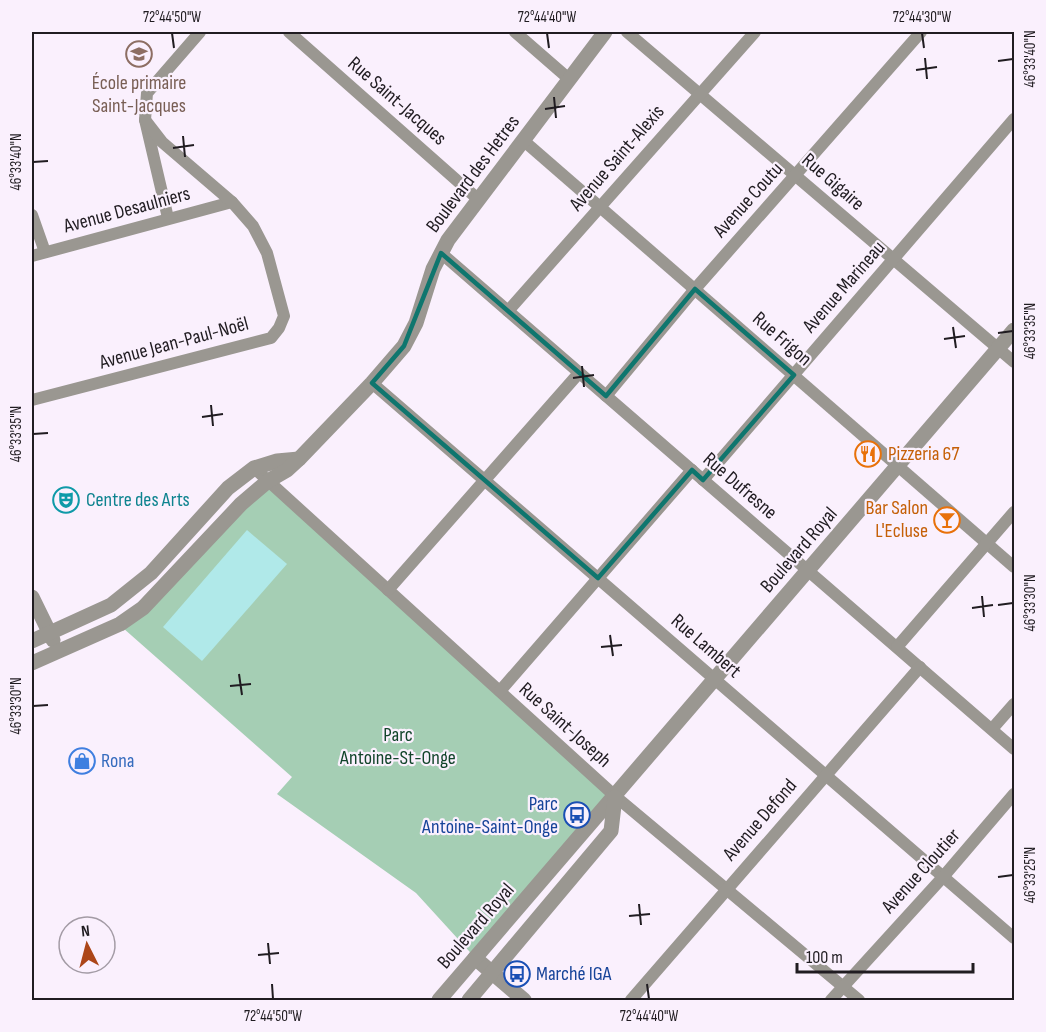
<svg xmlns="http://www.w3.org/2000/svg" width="1046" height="1032" font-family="'Sofia Sans Condensed',sans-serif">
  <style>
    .green { fill: #a5ceb4 }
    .water { fill: #b0e9e9 }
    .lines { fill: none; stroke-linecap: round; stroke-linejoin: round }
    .minor { stroke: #9a9791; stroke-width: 12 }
    .tertiary { stroke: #9a9791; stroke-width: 15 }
    .marked { fill: none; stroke: #0f766e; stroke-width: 4.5; stroke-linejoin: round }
    .ticks { fill: none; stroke: #201c21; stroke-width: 2 }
    .labels { text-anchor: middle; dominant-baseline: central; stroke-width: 4.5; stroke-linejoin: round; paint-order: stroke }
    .education-label { font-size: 20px; fill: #785e54; stroke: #faf0fd }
    .street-label { font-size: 20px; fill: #201c21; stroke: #faf0fd }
    .food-label { font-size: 20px; fill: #c56008; stroke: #faf0fd; text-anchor: start }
    .culture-label { font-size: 20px; fill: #0d838f; stroke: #faf0fd; text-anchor: start }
    .park-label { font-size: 20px; fill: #11442a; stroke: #faf0fd }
    .shop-label { font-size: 20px; fill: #366cbe; stroke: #faf0fd; text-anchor: start }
    .transit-label { font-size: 20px; fill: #164399; stroke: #faf0fd; text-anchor: end }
    .neatline { fill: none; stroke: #201c21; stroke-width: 2 }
    .ticks-label { font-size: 15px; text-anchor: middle; fill: #201c21 }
  </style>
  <rect width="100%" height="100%" fill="#faf0fd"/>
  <!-- green -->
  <path class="green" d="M 268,481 L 615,796 L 479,962 L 416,893 L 277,794 L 292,777 L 123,628 Z"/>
  <!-- water -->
  <path class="water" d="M 247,530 L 287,564 L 202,661 L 163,627 Z"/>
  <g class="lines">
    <!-- minor -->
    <g class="minor">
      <path d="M 289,32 L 479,200"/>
      <path d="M 515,32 L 569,79"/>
      <path d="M 627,32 L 1014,362"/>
      <path d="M 524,141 L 1014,567"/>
      <path d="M 32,215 L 45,252"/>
      <path d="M 168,218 L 145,120 L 147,93 L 200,32"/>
      <path d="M 441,253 L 1014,749"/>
      <path d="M 32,256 L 232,202"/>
      <path d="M 508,311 L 755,32"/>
      <path d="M 372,383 L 1014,938"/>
      <path d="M 606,396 L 695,289 L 921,32"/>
      <path d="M 32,400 L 271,338 L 279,328 L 284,316 L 267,253 L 253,226 L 232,202 L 162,142 L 145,120"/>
      <path d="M 254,468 L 615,796 L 859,1000"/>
      <path d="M 703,480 L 1014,119"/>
      <path d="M 388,590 L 579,373"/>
      <path d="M 897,647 L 1014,512"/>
      <path d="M 500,691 L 692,470"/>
      <path d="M 992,729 L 1014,704"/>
      <path d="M 631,1000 L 920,667"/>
      <path d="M 831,1000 L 943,877 L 1014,794"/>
    </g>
    <!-- tertiary -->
    <g class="tertiary">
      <path d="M 32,597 L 53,640"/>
      <path d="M 32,641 L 111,605 L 151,573 L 228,488 L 254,468 L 277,461 L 299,459"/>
      <path d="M 32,663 L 120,624 L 143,608 L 241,504 L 268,481 L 287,470 L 299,459 L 372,383 L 404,346 L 416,323 L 433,269 L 448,240 L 605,32"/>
      <path d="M 475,958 L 524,1000"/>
      <path d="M 439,1000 L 1014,330"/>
      <path d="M 469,1000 L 611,831 L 615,797"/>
    </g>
  </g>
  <!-- marked area -->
  <path class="marked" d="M 441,253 L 606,396 L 695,289 L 794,375 L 703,480 L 692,470 L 598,578 L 372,383 L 404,346 Z"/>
  <!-- ticks -->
  <path class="ticks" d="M 172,33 L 174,48M 547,33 L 549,48M 922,33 L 924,48M 925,58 L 927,79M 998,61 L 1013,59M 916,70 L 937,67M 554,97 L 556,118M 545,109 L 565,106M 183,136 L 185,157M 173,148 L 194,145M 33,162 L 48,161M 953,327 L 956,348M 998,333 L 1013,331M 944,339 L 965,336M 582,366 L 584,387M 573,378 L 594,375M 211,405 L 213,426M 202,417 L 223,414M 33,434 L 48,433M 982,596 L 984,617M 998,605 L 1013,603M 972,608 L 993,605M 610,635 L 613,656M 601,647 L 622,645M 239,674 L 242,695M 230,686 L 251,684M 33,706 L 48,705M 998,877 L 1013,875M 639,904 L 641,925M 629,916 L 650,914M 268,943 L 270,964M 258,955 L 279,953M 272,984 L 273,999M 647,984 L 649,999"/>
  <!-- icons -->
  <defs>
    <g id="school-ring" transform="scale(1.35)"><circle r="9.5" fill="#faf0fd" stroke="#8d6e63" stroke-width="1.5"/><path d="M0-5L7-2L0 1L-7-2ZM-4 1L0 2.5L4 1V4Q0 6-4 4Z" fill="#8d6e63"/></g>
    <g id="restaurant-ring" transform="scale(1.35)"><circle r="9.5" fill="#faf0fd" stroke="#e8710a" stroke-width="1.5"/><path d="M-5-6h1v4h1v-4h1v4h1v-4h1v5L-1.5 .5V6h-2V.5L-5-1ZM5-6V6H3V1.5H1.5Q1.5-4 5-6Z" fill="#e8710a"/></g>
    <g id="theatre-ring" transform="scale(1.35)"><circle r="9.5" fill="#faf0fd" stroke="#0f9aa8" stroke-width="1.5"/><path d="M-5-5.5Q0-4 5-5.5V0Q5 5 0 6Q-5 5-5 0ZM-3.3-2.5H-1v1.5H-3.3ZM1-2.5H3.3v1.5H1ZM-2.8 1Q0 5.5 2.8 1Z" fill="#0f9aa8"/></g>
    <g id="bar-ring" transform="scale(1.35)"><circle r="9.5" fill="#faf0fd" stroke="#e8710a" stroke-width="1.5"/><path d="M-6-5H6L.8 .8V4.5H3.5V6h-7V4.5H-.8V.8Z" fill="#e8710a"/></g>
    <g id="shop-ring" transform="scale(1.35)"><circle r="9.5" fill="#faf0fd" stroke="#3f7fe0" stroke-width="1.5"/><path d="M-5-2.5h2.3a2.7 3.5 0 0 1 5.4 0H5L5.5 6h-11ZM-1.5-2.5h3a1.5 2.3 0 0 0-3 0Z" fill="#3f7fe0"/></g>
    <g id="bus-ring" transform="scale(1.35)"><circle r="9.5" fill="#faf0fd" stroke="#1a4fb4" stroke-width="1.5"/><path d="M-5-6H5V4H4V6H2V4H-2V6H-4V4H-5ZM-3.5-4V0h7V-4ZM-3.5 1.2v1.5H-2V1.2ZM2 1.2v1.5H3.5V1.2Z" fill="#1a4fb4"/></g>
  </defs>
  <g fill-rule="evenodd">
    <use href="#school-ring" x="139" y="54"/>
    <use href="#restaurant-ring" x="868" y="454"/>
    <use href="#theatre-ring" x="66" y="500"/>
    <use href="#bar-ring" x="947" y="520"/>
    <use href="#shop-ring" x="82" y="761"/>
    <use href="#bus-ring" x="577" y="815"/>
    <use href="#bus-ring" x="517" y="974"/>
  </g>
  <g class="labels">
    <!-- education labels -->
    <g class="education-label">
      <text x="139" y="83">École primaire<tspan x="139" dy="23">Saint-Jacques</tspan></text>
    </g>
    <!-- street labels -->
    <g class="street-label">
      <text transform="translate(397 101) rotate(41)">Rue Saint-Jacques</text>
      <text transform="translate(617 158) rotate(-49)">Avenue Saint-Alexis</text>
      <text transform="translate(473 174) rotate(-53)">Boulevard des Hetres</text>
      <text transform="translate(833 182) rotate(41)">Rue Gigaire</text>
      <text transform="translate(748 200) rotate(-48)">Avenue Coutu</text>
      <text transform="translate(127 210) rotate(-15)">Avenue Desaulniers</text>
      <text transform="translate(844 287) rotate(-49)">Avenue Marineau</text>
      <text transform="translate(782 339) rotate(41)">Rue Frigon</text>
      <text transform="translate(174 343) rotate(-15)">Avenue Jean-Paul-Noël</text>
      <text transform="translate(740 486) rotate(41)">Rue Dufresne</text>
      <text transform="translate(799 550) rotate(-49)">Boulevard Royal</text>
      <text transform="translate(706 646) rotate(41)">Rue Lambert</text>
      <text transform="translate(565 725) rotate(42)">Rue Saint-Joseph</text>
      <text transform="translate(760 820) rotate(-49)">Avenue Defond</text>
      <text transform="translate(921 871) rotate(-48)">Avenue Cloutier</text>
      <text transform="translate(476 926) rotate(-49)">Boulevard Royal</text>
    </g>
    <!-- food labels -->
    <g class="food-label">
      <text x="888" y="454">Pizzeria 67</text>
      <text x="928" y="508" text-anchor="end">Bar Salon<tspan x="928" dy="23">L'Ecluse</tspan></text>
    </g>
    <!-- culture labels -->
    <g class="culture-label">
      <text x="86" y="500">Centre des Arts</text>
    </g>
    <!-- park labels -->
    <g class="park-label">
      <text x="398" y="735">Parc<tspan x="398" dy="23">Antoine-St-Onge</tspan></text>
    </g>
    <!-- shop labels -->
    <g class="shop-label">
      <text x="101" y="761">Rona</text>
    </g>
    <!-- transit labels -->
    <g class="transit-label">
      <text x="558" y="804">Parc<tspan x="558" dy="23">Antoine-Saint-Onge</tspan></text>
      <text x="536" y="974" text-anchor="start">Marché IGA</text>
    </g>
  </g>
  <!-- border -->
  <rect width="1046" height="1032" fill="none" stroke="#faf0fd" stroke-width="66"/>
  <!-- north arrow -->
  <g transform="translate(87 945) rotate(354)"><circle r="28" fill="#faf0fd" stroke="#a39ba5" stroke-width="1.5"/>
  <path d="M0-4.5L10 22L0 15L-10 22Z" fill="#ac4619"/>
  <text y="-9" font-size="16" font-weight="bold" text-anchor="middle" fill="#201c21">N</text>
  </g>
  <!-- scale -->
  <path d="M797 963v9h176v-9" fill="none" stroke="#201c21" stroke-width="3"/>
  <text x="806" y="963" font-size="18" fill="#201c21" stroke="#faf0fd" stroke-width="4.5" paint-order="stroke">100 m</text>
  <rect x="33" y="33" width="980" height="966" class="neatline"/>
  <g class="ticks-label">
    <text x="172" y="22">72°44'50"W</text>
    <text x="547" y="22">72°44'40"W</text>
    <text x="922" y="22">72°44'30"W</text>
    <text transform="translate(1030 59) rotate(-90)" y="5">46°33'40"N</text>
    <text transform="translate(16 162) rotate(-90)" y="5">46°33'40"N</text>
    <text transform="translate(1030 331) rotate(-90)" y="5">46°33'35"N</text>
    <text transform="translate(16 434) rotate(-90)" y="5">46°33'35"N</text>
    <text transform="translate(1030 603) rotate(-90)" y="5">46°33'30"N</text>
    <text transform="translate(16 706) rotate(-90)" y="5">46°33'30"N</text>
    <text transform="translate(1030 875) rotate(-90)" y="5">46°33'25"N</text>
    <text x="273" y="1021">72°44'50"W</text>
    <text x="649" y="1021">72°44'40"W</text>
  </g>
</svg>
